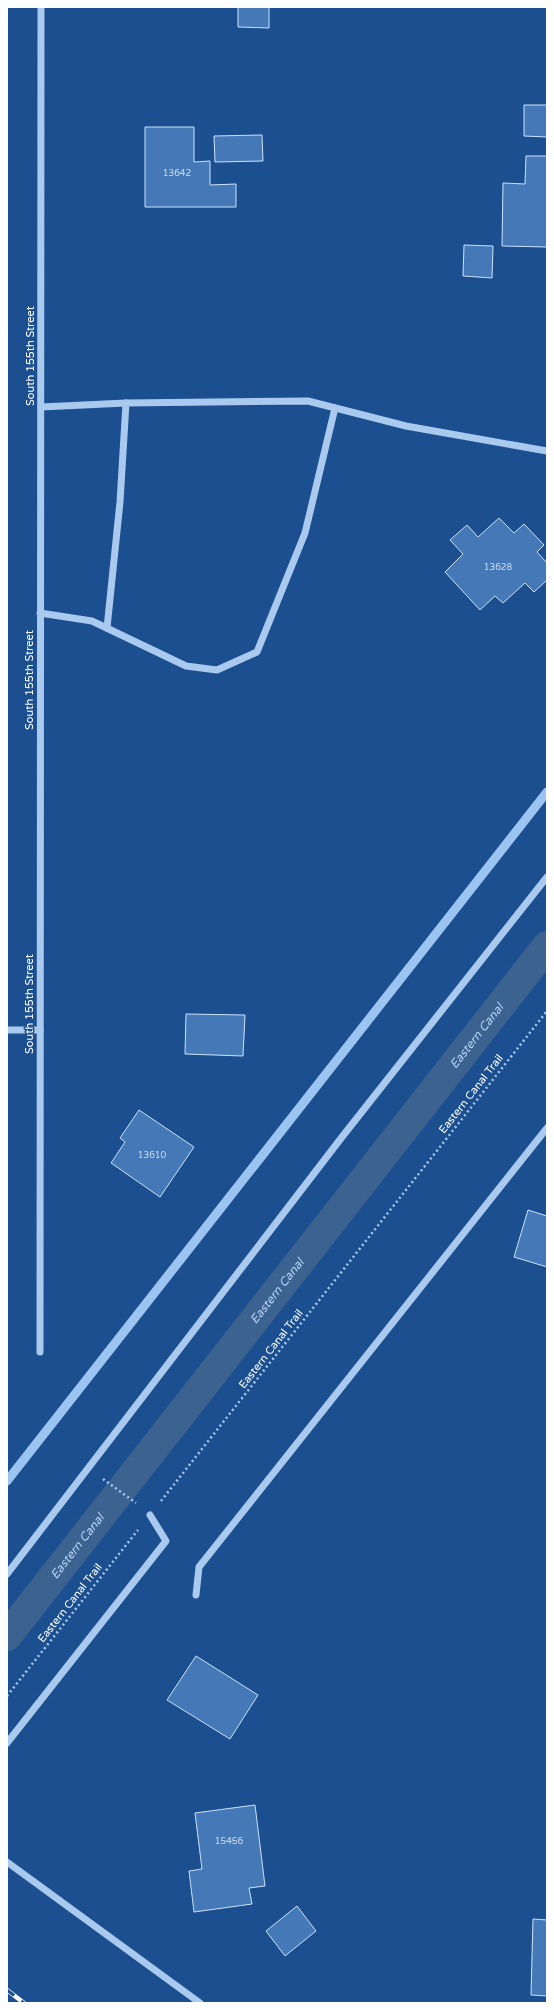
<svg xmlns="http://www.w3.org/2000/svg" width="554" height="2010" font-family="'Varela Round',sans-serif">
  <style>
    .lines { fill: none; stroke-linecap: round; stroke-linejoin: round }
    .stream { stroke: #9cc4f0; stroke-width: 9 }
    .canal { stroke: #3c6290; stroke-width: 30 }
    .building { fill: #4478b7; stroke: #cfe3fa }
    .path { stroke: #a9c9ee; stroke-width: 2.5; stroke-dasharray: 2 3; stroke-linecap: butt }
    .minor { stroke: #a9c9ee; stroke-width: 7 }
    .rail-casing { stroke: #fff; stroke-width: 4.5 }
    .rail { stroke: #1b4f8f; stroke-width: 3; stroke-dasharray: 9; stroke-linecap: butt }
    .labels { text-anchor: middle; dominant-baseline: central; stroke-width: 3; stroke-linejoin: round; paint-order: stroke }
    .number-label { font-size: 9px; fill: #d0dded }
    .street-label { font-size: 11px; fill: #fff; stroke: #1b4f8f }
    .water-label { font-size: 12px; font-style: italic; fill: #b5d3f5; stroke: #1b4f8f }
  </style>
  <rect width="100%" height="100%" fill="#1b4f8f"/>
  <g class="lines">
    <!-- stream -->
    <path class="stream" d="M 7,1481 L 547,792"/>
    <!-- canal -->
    <path class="canal" id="s1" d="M 7,1636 L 547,946"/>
  </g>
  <!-- building -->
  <g class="building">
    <path d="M 238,7 L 269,7 L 269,28 L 238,27 Z"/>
    <path d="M 524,105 L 547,105 L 547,137 L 524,136 Z"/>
    <path d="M 145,127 L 194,127 L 194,162 L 210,161 L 210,185 L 236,184 L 236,207 L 145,207 Z"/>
    <path d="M 262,135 L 263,161 L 215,162 L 214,136 Z"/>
    <path d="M 526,156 L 547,156 L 547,247 L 502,246 L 503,183 L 525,184 Z"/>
    <path d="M 464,245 L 493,246 L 492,278 L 463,276 Z"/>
    <path d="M 499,518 L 514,533 L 524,524 L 544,545 L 537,552 L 547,563 L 547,580 L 534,592 L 525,583 L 503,603 L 495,596 L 480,610 L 445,572 L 463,554 L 450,540 L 467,525 L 478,537 Z"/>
    <path d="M 186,1014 L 245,1015 L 243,1056 L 185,1054 Z"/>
    <path d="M 139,1110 L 194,1147 L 160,1197 L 111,1163 L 125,1142 L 120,1138 Z"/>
    <path d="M 528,1210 L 547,1216 L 547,1267 L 514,1257 Z"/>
    <path d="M 196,1656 L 258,1695 L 230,1739 L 167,1700 Z"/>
    <path d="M 255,1805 L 265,1886 L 249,1888 L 252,1904 L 194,1912 L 189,1871 L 202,1869 L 195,1813 Z"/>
    <path d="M 297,1906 L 316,1931 L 285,1956 L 266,1931 Z"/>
    <path d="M 533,1919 L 547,1920 L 547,1996 L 531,1995 Z"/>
  </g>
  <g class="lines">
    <!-- path -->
    <g class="path">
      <path d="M 103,1479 L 136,1503"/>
      <path d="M 161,1501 L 547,1011"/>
      <path d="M 7,1696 L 138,1530"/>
    </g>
    <!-- minor -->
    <g class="minor">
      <path d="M 41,407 L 126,403 L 308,401 L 406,426 L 547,451"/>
      <path d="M 40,613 L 92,621 L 186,666 L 217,670 L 257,652 L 305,533 L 335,408"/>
      <path d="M 107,628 L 120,502 L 126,403"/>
      <path d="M 7,1030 L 40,1030"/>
      <path d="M 40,1352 L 41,7"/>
      <path d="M 7,1574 L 342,1137 L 547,877"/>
      <path d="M 196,1595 L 199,1567 L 547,1128"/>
      <path d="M 7,1743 L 166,1541 L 150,1515"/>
      <path d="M 7,1862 L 200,2003"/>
    </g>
    <!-- rail casing -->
    <g class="rail-casing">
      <path id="rail" d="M 7,1990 L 24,2003"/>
    </g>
    <!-- rail -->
    <use href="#rail" class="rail"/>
  </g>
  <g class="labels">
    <!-- number labels -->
    <g class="number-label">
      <text x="177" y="173">13642</text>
      <text x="498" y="567">13628</text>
      <text x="152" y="1155">13610</text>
      <text x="229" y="1841">15456</text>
    </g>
    <!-- street labels -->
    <g class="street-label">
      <text transform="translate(30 356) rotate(-90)">South 155th Street</text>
      <text transform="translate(29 680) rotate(-90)">South 155th Street</text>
      <text transform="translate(29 1004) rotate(-90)">South 155th Street</text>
      <text transform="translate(471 1094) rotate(-52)">Eastern Canal Trail</text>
      <text transform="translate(271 1349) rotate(-52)">Eastern Canal Trail</text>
      <text transform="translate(70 1603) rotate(-52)">Eastern Canal Trail</text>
    </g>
    <!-- water labels -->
    <g class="water-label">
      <text stroke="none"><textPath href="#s1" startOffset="762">Eastern Canal</textPath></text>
      <text stroke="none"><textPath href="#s1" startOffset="438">Eastern Canal</textPath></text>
      <text stroke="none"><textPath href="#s1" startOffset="114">Eastern Canal</textPath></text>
    </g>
  </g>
  <!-- border -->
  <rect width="554" height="2010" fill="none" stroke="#ffffff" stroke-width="16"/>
</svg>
